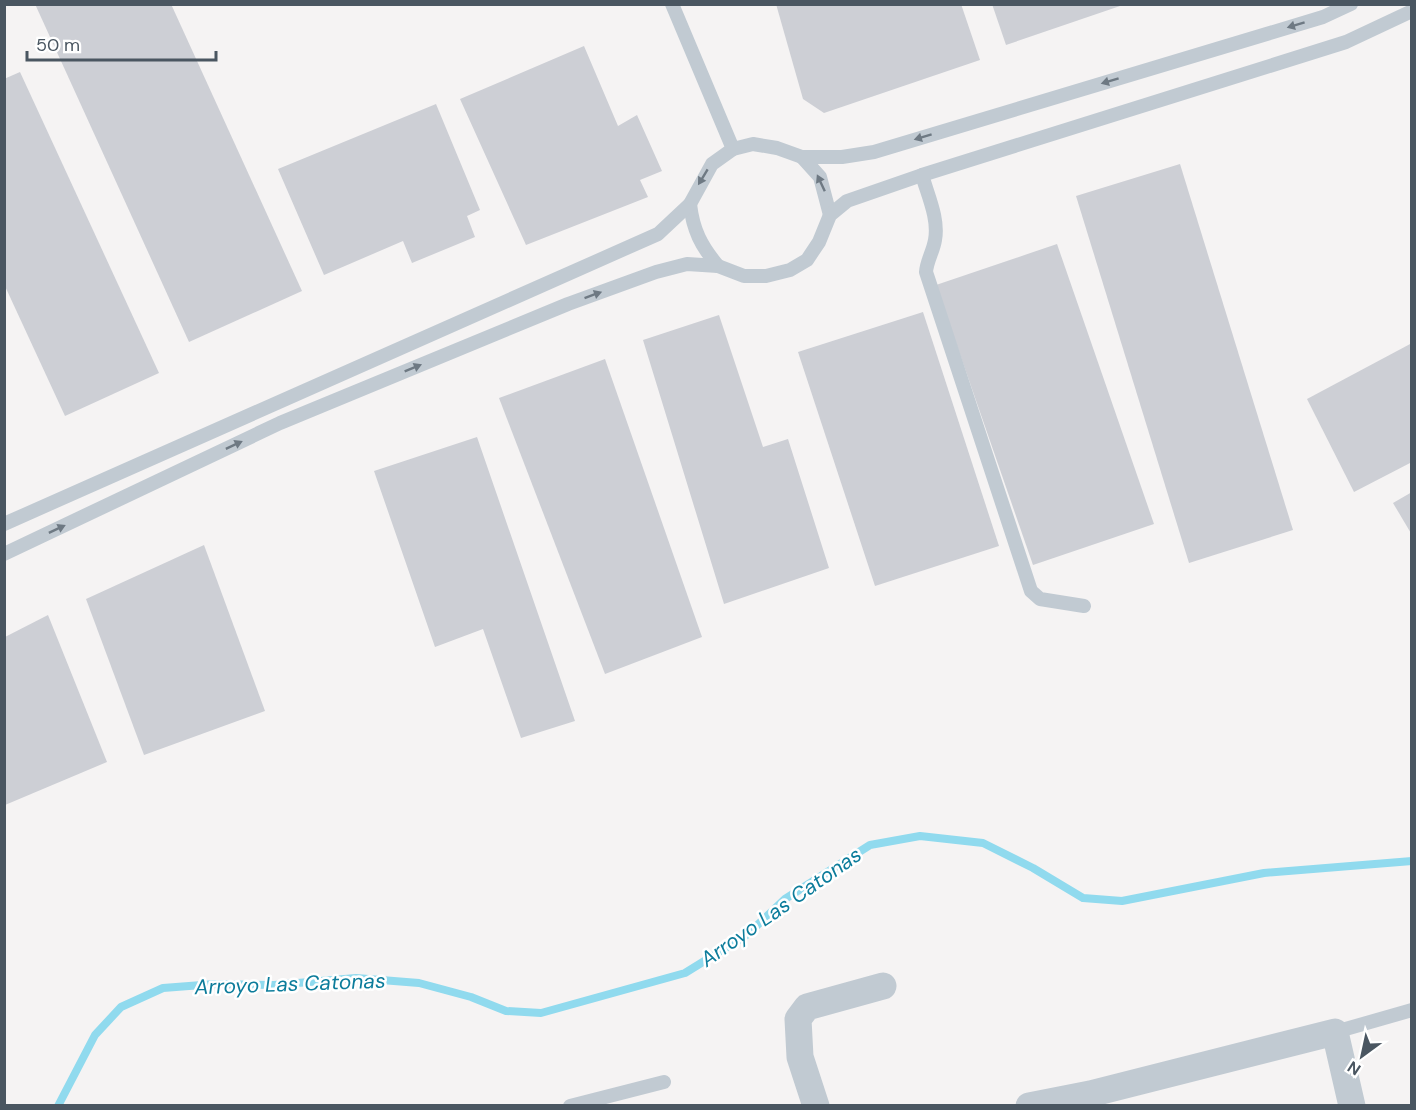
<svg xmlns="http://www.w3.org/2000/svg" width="1416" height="1110" font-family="'DM Sans',sans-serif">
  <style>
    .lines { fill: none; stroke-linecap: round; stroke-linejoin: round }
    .stream { stroke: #90daee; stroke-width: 8 }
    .building { fill: #cdcfd5 }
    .service { stroke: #c1cad2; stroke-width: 14 }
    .minor { stroke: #c1cad2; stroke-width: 27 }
    .oneway { fill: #6e7983 }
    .labels { text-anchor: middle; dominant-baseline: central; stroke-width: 5; stroke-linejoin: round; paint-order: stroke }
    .water-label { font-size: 21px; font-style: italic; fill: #0c7c9b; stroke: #fff }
  </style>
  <rect width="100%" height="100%" fill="#f5f3f3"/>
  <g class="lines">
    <!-- stream -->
    <path class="stream" d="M 58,1106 L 95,1035 L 121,1007 L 163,988 L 215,984 L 274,985 L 356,978 L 419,983 L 471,997 L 506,1011 L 541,1013 L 685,973 L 748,934 L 785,899 L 870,845 L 920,836 L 983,843 L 1033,868 L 1083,898 L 1122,901 L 1264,873 L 1412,861"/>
  </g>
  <!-- building -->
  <g class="building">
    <path d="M 35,4 L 171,4 L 302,291 L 189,342 Z"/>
    <path d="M 776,4 L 961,4 L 980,60 L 824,113 L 803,99 Z"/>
    <path d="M 992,4 L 1123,4 L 1123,5 L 1006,45 Z"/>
    <path d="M 584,46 L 618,126 L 637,115 L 662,171 L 640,180 L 648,197 L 526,245 L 460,99 Z"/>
    <path d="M 20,72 L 159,373 L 65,416 L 4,284 L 4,79 Z"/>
    <path d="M 436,104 L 480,210 L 467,216 L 475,237 L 412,263 L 403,241 L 324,275 L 278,169 Z"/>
    <path d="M 1180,164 L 1293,530 L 1189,563 L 1076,196 Z"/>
    <path d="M 1057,244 L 1154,524 L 1033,565 L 936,285 Z"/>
    <path d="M 923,312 L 999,546 L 875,586 L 798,352 Z"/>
    <path d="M 719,315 L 763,447 L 788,439 L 829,568 L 724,604 L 643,340 Z"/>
    <path d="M 1412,343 L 1412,462 L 1354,492 L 1307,399 Z"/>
    <path d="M 605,359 L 702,637 L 605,674 L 499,398 Z"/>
    <path d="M 477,437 L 575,721 L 521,738 L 483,629 L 435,647 L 374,471 Z"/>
    <path d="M 1412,492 L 1412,535 L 1393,503 Z"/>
    <path d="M 204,545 L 265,711 L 144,755 L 86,599 Z"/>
    <path d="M 48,615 L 107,762 L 5,805 L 5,637 Z"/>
  </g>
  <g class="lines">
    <!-- service -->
    <g class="service">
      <path d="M 672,4 L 733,149"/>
      <path d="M 802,157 L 820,177 L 830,215"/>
      <path d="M 922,175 C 928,196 939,219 935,240 C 933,252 927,260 926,272 L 1031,591 L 1040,599 L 1084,606"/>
      <path d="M 690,204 C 693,230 701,246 718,266"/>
      <path d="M 4,524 L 658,234 L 690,204 L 712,164 L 733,149 L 753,144 L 777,148 L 802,157 L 842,157 L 874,152 L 1323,17 L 1351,4"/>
      <path d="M 4,554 L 280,423 L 568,304 L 656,272 L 687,264 L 718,266 L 744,276 L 766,276 L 790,270 L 807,260 L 819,242 L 830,215 L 847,201 L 922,175 L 1346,42 L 1412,11"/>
      <path d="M 1335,1032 L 1412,1010"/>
      <path d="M 570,1106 L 664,1082"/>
    </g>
    <!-- minor -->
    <g class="minor">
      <path d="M 816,1106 L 800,1057 L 798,1019 L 807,1007 L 883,986"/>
      <path d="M 1029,1106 L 1090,1094 L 1335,1032 L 1352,1106"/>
    </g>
  </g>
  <!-- one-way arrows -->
  <defs><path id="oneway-solid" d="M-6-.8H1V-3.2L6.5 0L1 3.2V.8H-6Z" transform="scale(1.5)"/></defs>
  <g class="oneway">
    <use href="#oneway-solid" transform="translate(1296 25) rotate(163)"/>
    <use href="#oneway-solid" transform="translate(1110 81) rotate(163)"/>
    <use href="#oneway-solid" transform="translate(923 137) rotate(163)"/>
    <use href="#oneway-solid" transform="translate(703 177) rotate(121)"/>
    <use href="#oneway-solid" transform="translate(821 183) rotate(-115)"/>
    <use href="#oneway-solid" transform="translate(593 295) rotate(-20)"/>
    <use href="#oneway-solid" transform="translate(413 368) rotate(-22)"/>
    <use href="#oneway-solid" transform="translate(234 445) rotate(-25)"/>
    <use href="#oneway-solid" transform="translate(57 529) rotate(-25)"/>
  </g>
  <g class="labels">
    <!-- water labels -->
    <g class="water-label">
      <text transform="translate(781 907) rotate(-35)">Arroyo Las Catonas</text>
      <text transform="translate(290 984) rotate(-2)">Arroyo Las Catonas</text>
    </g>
  </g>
  <!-- border -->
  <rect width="1416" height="1110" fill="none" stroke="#4a5661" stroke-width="12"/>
  <!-- north arrow -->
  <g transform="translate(1362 1056) rotate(213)" stroke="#ffffff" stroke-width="4.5" paint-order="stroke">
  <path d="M0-4.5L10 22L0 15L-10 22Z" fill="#4a5661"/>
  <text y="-9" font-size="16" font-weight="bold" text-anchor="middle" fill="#4a5661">N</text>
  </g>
  <!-- scale -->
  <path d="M27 51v9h189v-9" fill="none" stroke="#4a5661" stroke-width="3"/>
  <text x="36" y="51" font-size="18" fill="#4a5661" stroke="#ffffff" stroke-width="4.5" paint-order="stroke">50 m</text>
</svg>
